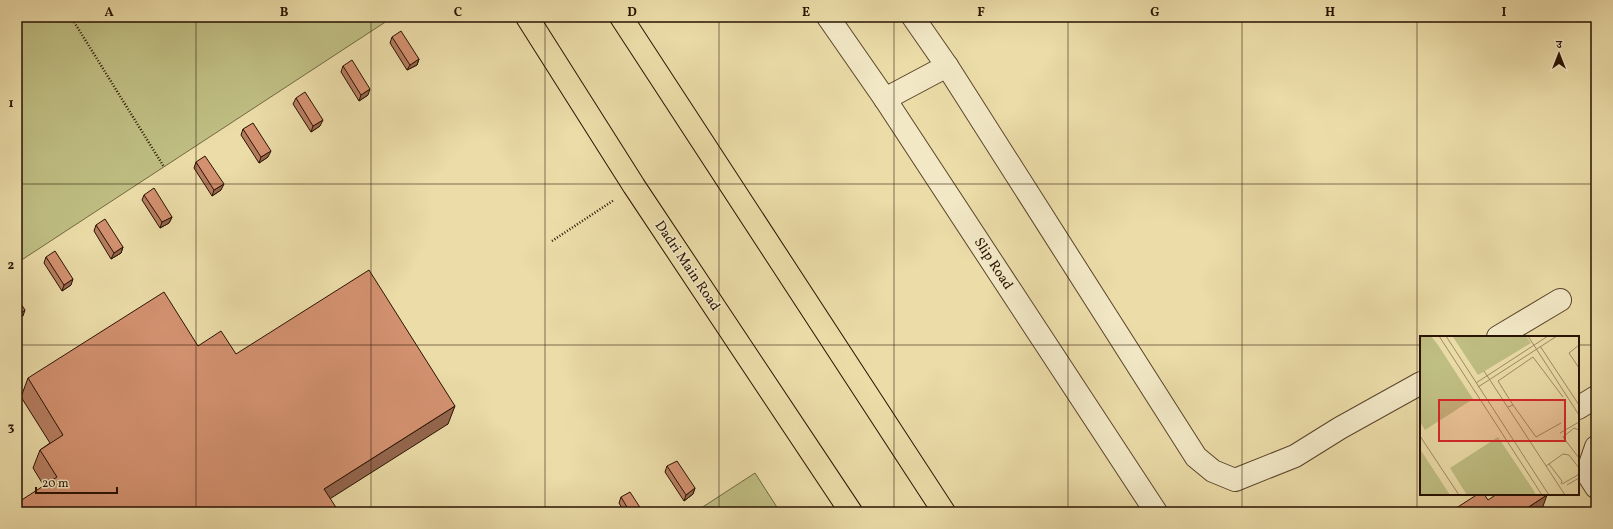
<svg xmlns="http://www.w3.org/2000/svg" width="1613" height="529" font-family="Vollkorn,'Noto Serif Devanagari',serif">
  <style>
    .park { fill: #bfbe83; stroke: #746842 }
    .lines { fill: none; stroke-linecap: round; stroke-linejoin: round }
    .minor-casing { stroke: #5a442a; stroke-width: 24 }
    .highway-casing { stroke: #291200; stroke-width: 24 }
    .path { stroke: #291200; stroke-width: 2.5; stroke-dasharray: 1 2; stroke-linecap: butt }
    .minor { stroke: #f2e8c6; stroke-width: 22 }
    .highway { stroke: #ebdca8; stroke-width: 22 }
    .wall { fill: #b57d60; stroke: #291200 }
    .shaded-wall { fill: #94664e; stroke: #291200 }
    .building { fill: #d39170; stroke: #291200 }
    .grid { fill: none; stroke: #291200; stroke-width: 1; stroke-opacity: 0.55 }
    .labels { text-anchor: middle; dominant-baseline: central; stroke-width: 3; stroke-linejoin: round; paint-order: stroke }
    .street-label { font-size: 14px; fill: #291200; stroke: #f2e8c6 }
    .inset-road { fill: none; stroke: #9d8b65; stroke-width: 1 }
    .view { fill: #d62828; fill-opacity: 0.15; stroke: #d62828; stroke-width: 2 }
    .inset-edge { fill: none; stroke: #291200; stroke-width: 2 }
    .neatline { fill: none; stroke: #291200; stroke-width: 1.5 }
    .grid-label { font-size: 13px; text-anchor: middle; font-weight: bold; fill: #291200 }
  </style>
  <rect width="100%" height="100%" fill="#ebdca8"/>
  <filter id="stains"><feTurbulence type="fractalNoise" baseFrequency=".005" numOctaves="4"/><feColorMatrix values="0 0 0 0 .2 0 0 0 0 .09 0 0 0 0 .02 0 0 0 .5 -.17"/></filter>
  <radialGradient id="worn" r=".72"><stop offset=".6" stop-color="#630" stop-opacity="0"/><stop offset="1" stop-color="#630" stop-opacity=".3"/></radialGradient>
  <!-- park -->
  <g class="park">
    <path d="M 17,17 L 393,17 L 17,263 Z"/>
    <path d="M 755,473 L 780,512 L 695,512 Z"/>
  </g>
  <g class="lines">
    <!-- minor casing -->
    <g class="minor-casing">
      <g id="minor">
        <path d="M 828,17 L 885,99 L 1156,512"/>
        <path d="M 947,66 L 1196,457 L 1213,471 L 1235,480 L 1295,456 L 1340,428 L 1421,383"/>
        <path d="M 885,99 L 947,66 L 913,17"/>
        <path d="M 1498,337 L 1560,300"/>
        <path d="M 1578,408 L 1596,397"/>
        <path d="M 1596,447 L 1587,473 L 1596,487"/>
      </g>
    </g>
    <!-- highway casing -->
    <g class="highway-casing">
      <g id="highway">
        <path d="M 527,17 L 634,186 L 851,512"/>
        <path d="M 621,17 L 944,512"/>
      </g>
    </g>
    <!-- path -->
    <g class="path">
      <path d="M 71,17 L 164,167"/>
      <path d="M 552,241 L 614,200"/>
    </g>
    <!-- minor -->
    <use href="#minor" class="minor"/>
    <!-- highway -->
    <use href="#highway" class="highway"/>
  </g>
  <!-- wall -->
  <g class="wall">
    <path d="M 392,37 L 419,59 L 417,65 L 407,70 L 390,43 Z"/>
    <path d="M 343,66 L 368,95 L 359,101 L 341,72 Z"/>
    <path d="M 296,98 L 320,126 L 311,132 L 293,104 Z"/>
    <path d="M 243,129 L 268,157 L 259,163 L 241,135 Z"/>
    <path d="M 196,162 L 221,190 L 212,196 L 194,168 Z"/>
    <path d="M 144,195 L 172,217 L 169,223 L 160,228 L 142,200 Z"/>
    <path d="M 96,225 L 123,247 L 121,253 L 111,259 L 94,231 Z"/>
    <path d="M 46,257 L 71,285 L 62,291 L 44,263 Z"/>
    <path d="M 198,346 L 236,354 L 448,424 L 44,486 L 33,468 L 40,450 L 50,443 L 21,397 L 28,378 Z"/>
    <path d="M 667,466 L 695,488 L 693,494 L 684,501 L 665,472 Z"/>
    <path d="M 621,497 L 643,512 L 624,512 L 619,503 Z"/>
  </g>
  <!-- shaded-wall -->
  <g class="shaded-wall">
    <path d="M 419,59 L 417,65 L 407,70 L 410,65 Z"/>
    <path d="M 370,89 L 368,95 L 359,101 L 361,95 Z"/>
    <path d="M 323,120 L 320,126 L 311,132 L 313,126 Z"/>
    <path d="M 271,151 L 268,157 L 259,163 L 261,157 Z"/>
    <path d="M 224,184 L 221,190 L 212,196 L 214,190 Z"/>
    <path d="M 172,217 L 169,223 L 160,228 L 162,222 Z"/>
    <path d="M 123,247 L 121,253 L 111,259 L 114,253 Z"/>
    <path d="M 73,279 L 71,285 L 62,291 L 64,285 Z"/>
    <path d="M 25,310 L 23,316 L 17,320 L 17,316 Z"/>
    <path d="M 455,406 L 448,424 L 317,507 L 324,489 Z"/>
    <path d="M 695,488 L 693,494 L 684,501 L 686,495 Z"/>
    <path d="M 1547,495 L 1541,512 L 1524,512 L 1524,510 Z"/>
  </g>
  <!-- building -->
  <g class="building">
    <path d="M 401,31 L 419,59 L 410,65 L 392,37 Z"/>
    <path d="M 352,60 L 370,89 L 361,95 L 343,66 Z"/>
    <path d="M 305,92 L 323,120 L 313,126 L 296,98 Z"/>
    <path d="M 253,123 L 271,151 L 261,157 L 243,129 Z"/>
    <path d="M 205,156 L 224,184 L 214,190 L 196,162 Z"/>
    <path d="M 154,188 L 172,217 L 162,222 L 144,195 Z"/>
    <path d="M 105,219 L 123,247 L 114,253 L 96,225 Z"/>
    <path d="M 55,251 L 73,279 L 64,285 L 46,257 Z"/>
    <path d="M 369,270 L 455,406 L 324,489 L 339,512 L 17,512 L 17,503 L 57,477 L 40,450 L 63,435 L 28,378 L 164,292 L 198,346 L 221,331 L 236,354 Z"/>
    <path d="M 17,298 L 25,310 L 17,316 Z"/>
    <path d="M 677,461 L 695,488 L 686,495 L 667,466 Z"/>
    <path d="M 630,492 L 643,512 L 630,512 L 621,497 Z"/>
    <path d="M 1478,494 L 1484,494 L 1488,500 L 1497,494 L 1547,494 L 1547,495 L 1524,510 L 1525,512 L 1450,512 Z"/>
  </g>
  <!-- grid -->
  <path class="grid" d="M 196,17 L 196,512M 371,17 L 371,512M 545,17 L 545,512M 719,17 L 719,512M 894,17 L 894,512M 1068,17 L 1068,512M 1242,17 L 1242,512M 1417,17 L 1417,512M 17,184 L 1596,184M 17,345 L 1421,345M 1578,345 L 1596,345"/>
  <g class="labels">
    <!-- street labels -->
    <g class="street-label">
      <text transform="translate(993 264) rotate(57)">Slip Road</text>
      <text transform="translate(687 266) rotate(56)">Dadri Main Road</text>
    </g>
  </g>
  <!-- overview -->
  <g transform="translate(1420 336)">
    <rect width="159" height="159" fill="#ebdca8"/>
    <path d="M 0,0 L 11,0 L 18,9 L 53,63 L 5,94 L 0,86 ZM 106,0 L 111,7 L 58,39 L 33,1 ZM 78,101 L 114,155 L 116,159 L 47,159 L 30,132 ZM 0,113 L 30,159 L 0,159 Z" fill="#bfbe83"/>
    <path class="inset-road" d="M 19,0 L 122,159M 26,0 L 129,159M 108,0 L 159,79M 159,9 L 149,17 L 159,32M 120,10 L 159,69M 64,35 L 145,159M 56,47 L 128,0M 58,51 L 137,0M 93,69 L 116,101 L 141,87M 88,71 L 93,69 L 78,45 L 113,21 L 143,61M 159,94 L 154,92 L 143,101 L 159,122M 140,97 L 159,86M 0,100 L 39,159M 129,128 L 142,145 L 141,148M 126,130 L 143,118 L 149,119 L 159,132M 142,148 L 158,139 L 159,135M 147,149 L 159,142"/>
    <path class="view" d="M 19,64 L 145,64 L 145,105 L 19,105 Z"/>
    <rect width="159" height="159" class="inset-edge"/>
  </g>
  <!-- margin -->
  <rect width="1613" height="529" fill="none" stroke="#ebdca8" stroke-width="44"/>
  <!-- north arrow -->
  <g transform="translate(1559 54)" stroke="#f2e8c6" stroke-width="3" paint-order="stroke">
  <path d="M0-3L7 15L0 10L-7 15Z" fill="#291200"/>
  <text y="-6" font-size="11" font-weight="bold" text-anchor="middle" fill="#291200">उ</text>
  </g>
  <!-- scale -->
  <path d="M36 487v6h81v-6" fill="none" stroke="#291200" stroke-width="2"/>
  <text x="42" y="487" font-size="12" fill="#291200" stroke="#f2e8c6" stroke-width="3" paint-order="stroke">20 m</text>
  <rect x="22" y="22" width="1569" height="485" class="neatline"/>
  <g class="grid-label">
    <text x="109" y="16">A</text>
    <text x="284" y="16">B</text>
    <text x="458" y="16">C</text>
    <text x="632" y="16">D</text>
    <text x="806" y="16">E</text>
    <text x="981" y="16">F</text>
    <text x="1155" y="16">G</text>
    <text x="1330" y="16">H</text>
    <text x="1504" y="16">I</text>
    <text x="11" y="107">1</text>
    <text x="11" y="269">2</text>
    <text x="11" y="431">3</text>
  </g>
  <rect width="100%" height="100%" filter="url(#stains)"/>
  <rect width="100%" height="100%" fill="url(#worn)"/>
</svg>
